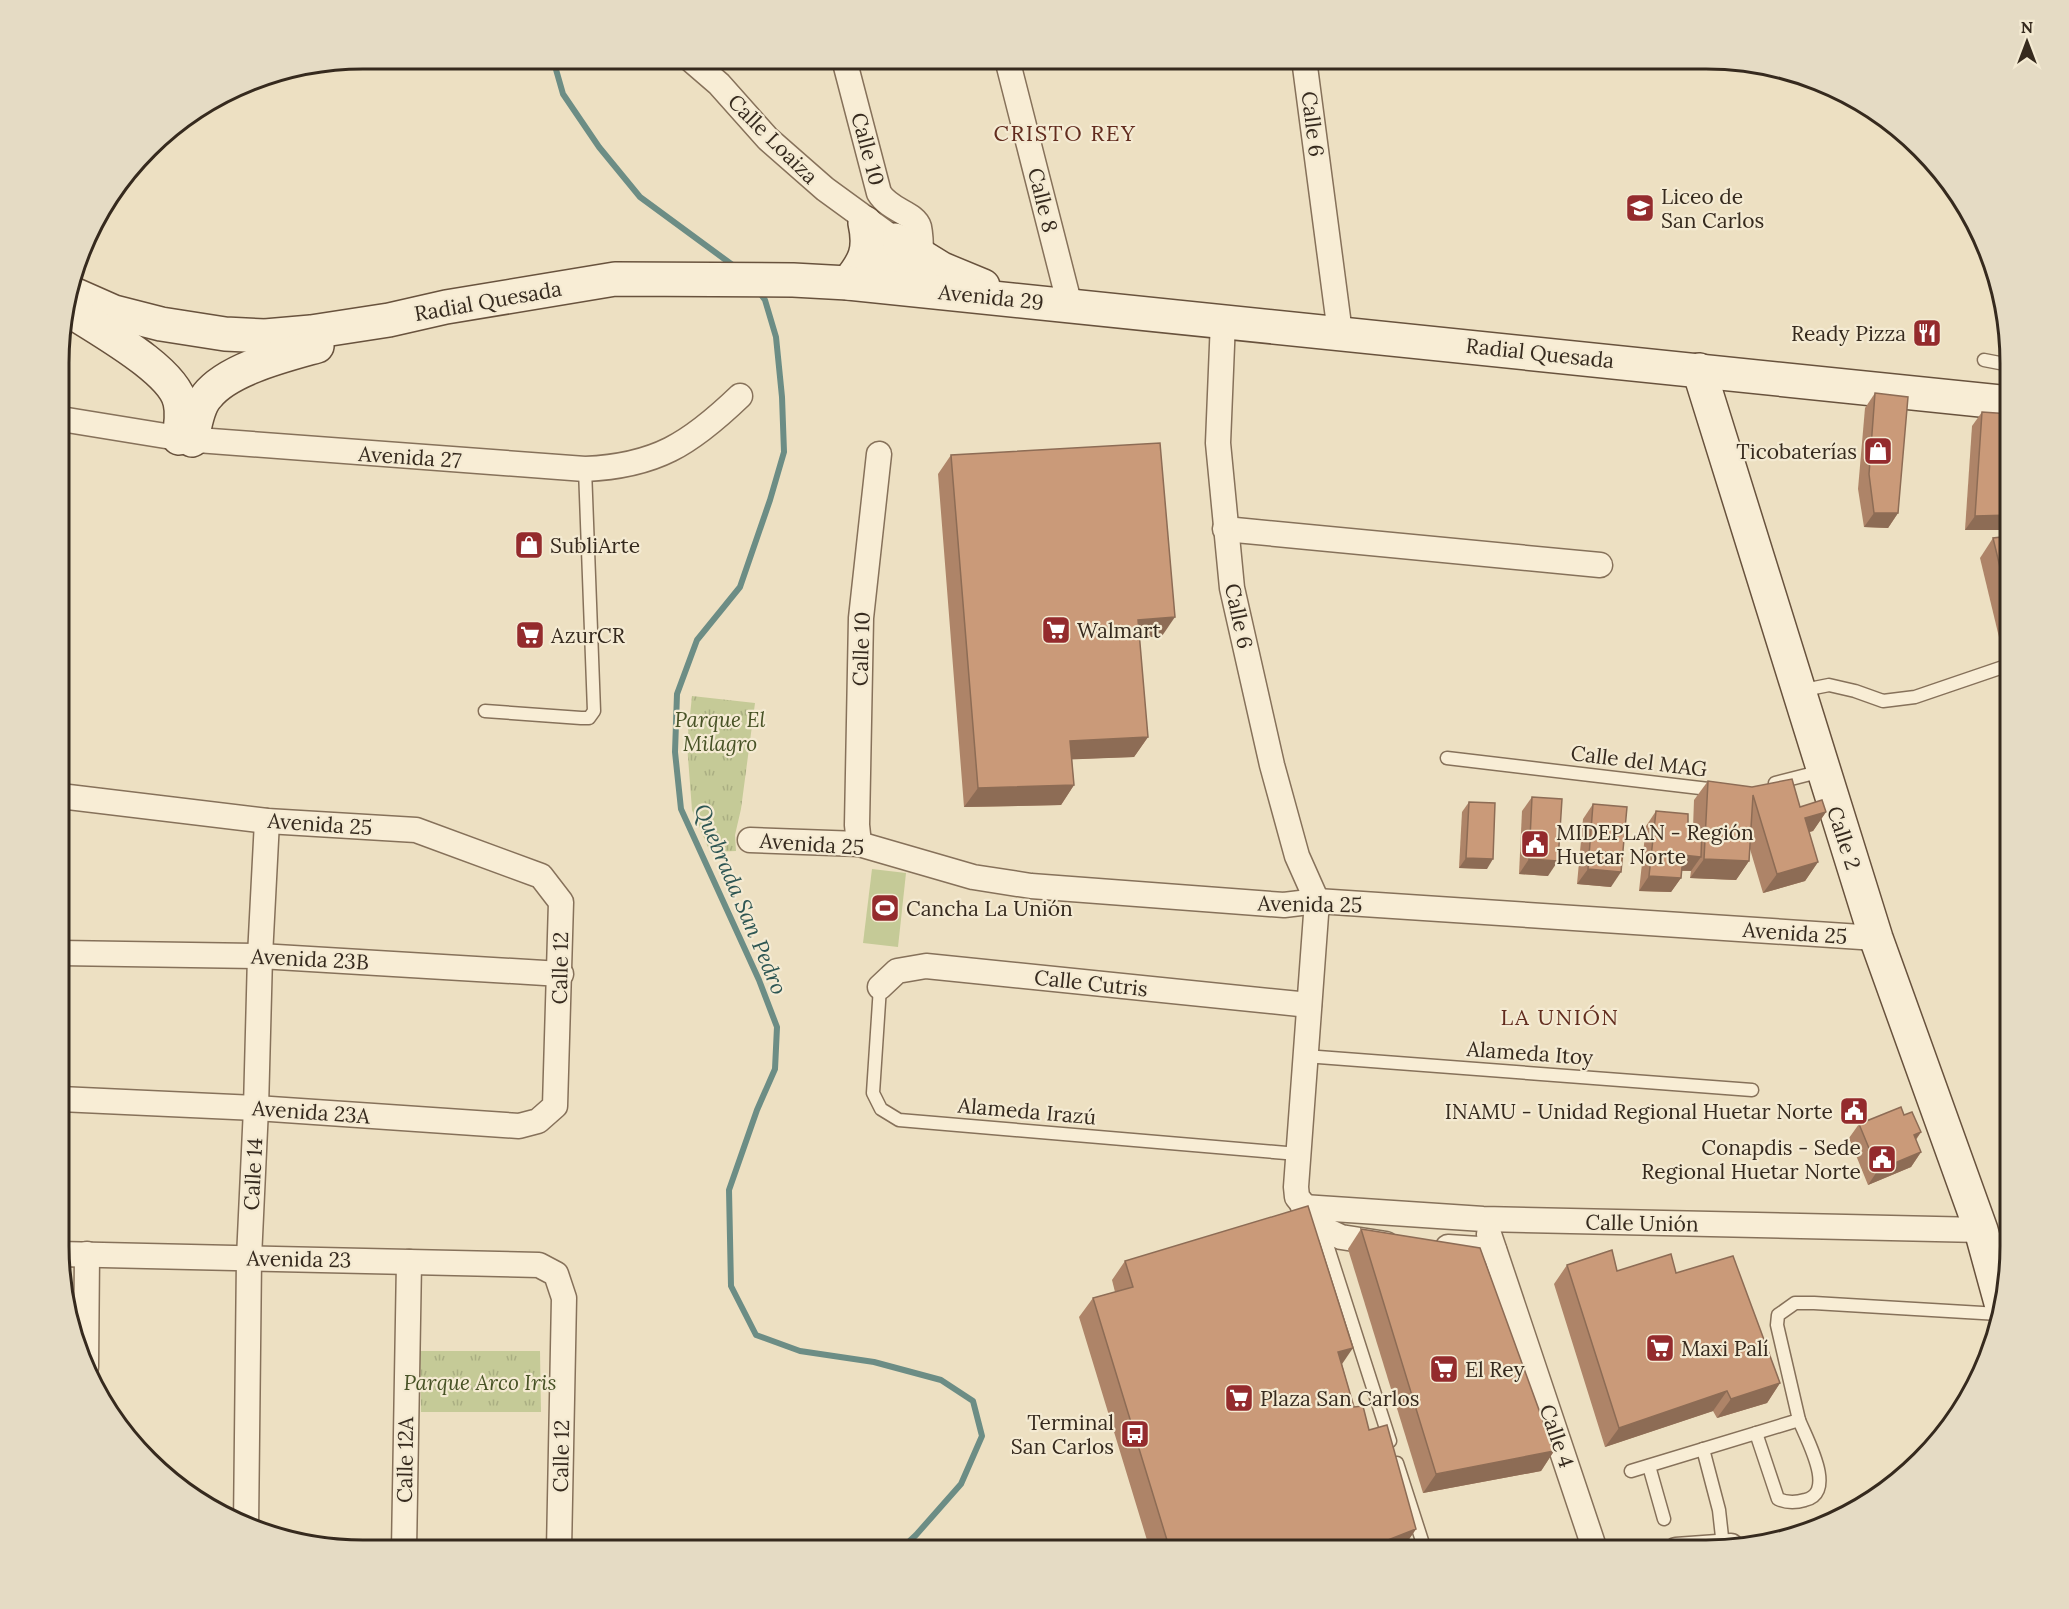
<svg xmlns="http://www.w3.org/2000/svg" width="2069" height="1609" font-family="Lora,serif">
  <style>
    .park { fill: url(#park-tufts) }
    .pitch { fill: #c5ca97 }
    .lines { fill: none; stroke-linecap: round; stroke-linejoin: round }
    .stream { stroke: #6c8d85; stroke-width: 6 }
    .service-casing { stroke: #86715a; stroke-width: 15 }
    .minor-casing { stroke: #86715a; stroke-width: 27 }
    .secondary-casing { stroke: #68523d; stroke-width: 36 }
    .service { stroke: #f8edd5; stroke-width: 12 }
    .minor { stroke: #f8edd5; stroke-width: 24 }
    .secondary { stroke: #f8edd5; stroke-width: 33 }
    .wall { fill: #ae8468 }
    .shaded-wall { fill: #8d6c55 }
    .building { fill: #ca9a79; stroke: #8d6c55; stroke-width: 1.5 }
    .labels { text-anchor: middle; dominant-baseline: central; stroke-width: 4.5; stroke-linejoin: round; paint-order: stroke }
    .street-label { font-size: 21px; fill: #362a1e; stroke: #f4ead2 }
    .poi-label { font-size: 21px; fill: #362a1e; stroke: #f4ead2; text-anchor: start }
    .park-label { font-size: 21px; font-style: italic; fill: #475225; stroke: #f4ead2 }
    .neighbourhood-label { font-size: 22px; letter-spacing: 1.5px; fill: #622c1e; stroke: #f4ead2 }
    .water-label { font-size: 22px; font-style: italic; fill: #2d5653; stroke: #f4ead2 }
    .rim { fill: none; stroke: #362a1e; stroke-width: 3 }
  </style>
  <defs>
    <pattern id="park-tufts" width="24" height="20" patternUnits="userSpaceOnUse" patternTransform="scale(1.5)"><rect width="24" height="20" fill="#c5ca97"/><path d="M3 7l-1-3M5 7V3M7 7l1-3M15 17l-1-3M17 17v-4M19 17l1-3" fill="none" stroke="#aaae82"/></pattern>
  </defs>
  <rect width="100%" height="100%" fill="#ede0c2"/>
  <!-- park -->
  <g class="park">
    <path d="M 692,696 L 755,703 L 741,809 L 735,835 L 736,851 L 710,852 L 692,810 L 687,744 Z"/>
    <path d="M 420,1351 L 540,1351 L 541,1412 L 421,1412 Z"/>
  </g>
  <!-- pitch -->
  <path class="pitch" d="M 872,869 L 906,873 L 898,947 L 863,943 Z"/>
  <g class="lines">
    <!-- stream -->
    <g class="stream">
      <path d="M 553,59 L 563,94 L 599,147 L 640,197 L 738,269"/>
      <path d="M 759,292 L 765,300 L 776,337 L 782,397 L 784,452 L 770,500 L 740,587 L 697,640 L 677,694 L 675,752 L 681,809 L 759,980 L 777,1027 L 775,1069 L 757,1110 L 729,1190 L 731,1286 L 756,1335 L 800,1351 L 874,1362 L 941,1380 L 973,1401 L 982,1436 L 961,1484 L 916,1535 L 900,1550"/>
    </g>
    <!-- service casing -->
    <g class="service-casing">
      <g id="service">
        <path d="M 1984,360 L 2010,365"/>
        <path d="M 1799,691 L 1829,685 L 1855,691 L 1883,701 L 1915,697 L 2006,666"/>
        <path d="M 485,711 L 581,718 L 589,718 L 594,711 L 585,469"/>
        <path d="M 1447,758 L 1717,790"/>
        <path d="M 1775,783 L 1822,771"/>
        <path d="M 880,987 L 873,1093 L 881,1109 L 899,1120 L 1298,1154"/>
        <path d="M 1305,1056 L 1752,1090"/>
        <path d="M 1322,1229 L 1390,1441"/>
        <path d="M 1756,1433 L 1778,1499 C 1787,1503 1795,1503 1805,1500 C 1837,1493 1807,1440 1799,1420"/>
        <path d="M 1703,1449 L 1719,1510 L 1723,1546"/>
        <path d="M 1397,1463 L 1425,1550"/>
        <path d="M 1649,1466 L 1664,1519"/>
        <path d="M 1631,1471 L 1799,1420 L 1777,1325 L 1778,1315 L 1795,1303 L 1814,1303 L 1999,1314"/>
      </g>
    </g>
    <!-- minor casing -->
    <g class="minor-casing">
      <g id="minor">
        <path d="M 690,59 L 719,84 L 768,139 L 825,189 L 895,240 L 905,261 L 911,288"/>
        <path d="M 844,59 L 879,193 C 890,211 915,213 919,227 C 921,236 921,247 921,256"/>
        <path d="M 1007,59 L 1070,306"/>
        <path d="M 1304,59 L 1340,333"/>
        <path d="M 871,232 C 883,250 889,263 888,285"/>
        <path d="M 1223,321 L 1218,443 L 1232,588 L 1272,765 L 1297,856 L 1317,901 L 1296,1187 L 1297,1197 L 1322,1228 L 1341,1237 L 1386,1244"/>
        <path d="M 61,419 L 184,439 L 585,469 C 656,466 690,444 740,396"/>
        <path d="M 1225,529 L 1600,565"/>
        <path d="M 750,840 L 859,844 L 973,877 L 1031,886 L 1284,905 L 1317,901 L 1876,938"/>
        <path d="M 859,844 L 857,825 L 861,618 L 879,454"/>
        <path d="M 60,953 L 260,956 L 561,974"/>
        <path d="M 880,987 L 897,971 L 926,966 L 1309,1005"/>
        <path d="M 60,1099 L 256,1108 L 519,1126 L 538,1121 L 555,1106 L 561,902 L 541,876 L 416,830 L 267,821 L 60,796"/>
        <path d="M 1303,1207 L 1483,1219 L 1981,1230"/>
        <path d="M 1489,1234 L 1595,1550"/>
        <path d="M 1448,1247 L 1494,1250"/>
        <path d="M 59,1254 L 539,1265 L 556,1274 L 564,1298 L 559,1550"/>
        <path d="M 86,1367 L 87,1254"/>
        <path d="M 246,1527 L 249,1258 L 256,1108 L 260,956 L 267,821"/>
        <path d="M 404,1550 L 409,1262"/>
        <path d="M 1676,1550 L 1731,1546"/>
      </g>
    </g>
    <!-- secondary casing -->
    <g class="secondary-casing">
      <g id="secondary">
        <path d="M 895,240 L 942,269 L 983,286"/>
        <path d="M 848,283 C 865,262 871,250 865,223"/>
        <path d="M 71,293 L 114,312 L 161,324 L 225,334 L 265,336 L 311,332 L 389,320 L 446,307 L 615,279 L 793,280 L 848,283 L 2010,403"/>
        <path d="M 68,309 C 96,328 173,369 180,402 C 183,414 181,426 179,438"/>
        <path d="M 1699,370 L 1876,938 L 1981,1230 L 2001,1303"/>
        <path d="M 192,440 C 195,426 197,407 207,396 C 228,369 285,355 317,346"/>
      </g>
    </g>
    <!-- service -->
    <use href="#service" class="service"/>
    <!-- minor -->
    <use href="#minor" class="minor"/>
    <!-- secondary -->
    <use href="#secondary" class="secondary"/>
  </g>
  <!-- wall -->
  <g class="wall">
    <path d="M 1875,393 L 1898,513 L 1888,528 L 1864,527 L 1858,489 L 1865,408 Z"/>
    <path d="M 1982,412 L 2003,530 L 1965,530 L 1972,426 Z"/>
    <path d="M 951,455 L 1162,636 L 1139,638 L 1148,737 L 1134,757 L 1072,759 L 1074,785 L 1061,805 L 964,807 L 938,474 Z"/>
    <path d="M 2010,536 L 2010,683 L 1980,558 L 1993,538 Z"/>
    <path d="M 1708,781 L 1800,807 L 1826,812 L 1813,831 L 1809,832 L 1818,862 L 1805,881 L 1763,893 L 1750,849 L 1749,861 L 1736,880 L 1690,878 L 1691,871 L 1682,871 L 1681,878 L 1671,892 L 1639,891 L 1646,826 L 1656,811 L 1688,828 L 1693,828 L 1694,800 Z"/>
    <path d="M 1532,797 L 1548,876 L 1519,874 L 1522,811 Z"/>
    <path d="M 1469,802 L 1487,869 L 1459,868 L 1462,812 Z"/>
    <path d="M 1593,804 L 1611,887 L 1577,884 L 1583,819 Z"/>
    <path d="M 1904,1115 L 1921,1132 L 1916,1140 L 1921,1152 L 1911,1167 L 1868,1185 L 1849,1138 L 1859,1124 Z"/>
    <path d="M 1361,1229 L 1554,1451 L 1541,1471 L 1423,1493 L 1348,1249 Z"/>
    <path d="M 1125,1261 L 1342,1364 L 1354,1407 L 1369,1430 L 1416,1529 L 1403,1548 L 1397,1550 L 1150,1550 L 1079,1317 L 1093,1298 L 1115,1292 L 1112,1280 Z"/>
    <path d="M 1567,1265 L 1617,1271 L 1676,1273 L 1780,1383 L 1767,1403 L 1717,1418 L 1713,1411 L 1605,1447 L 1554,1284 Z"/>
  </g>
  <!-- shaded-wall -->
  <g class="shaded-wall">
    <path d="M 1874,513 L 1898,513 L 1888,528 L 1864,527 Z"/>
    <path d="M 2010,515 L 2010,520 L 2003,530 L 1965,530 L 1975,516 Z"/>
    <path d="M 1175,617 L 1162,636 L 1124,639 L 1138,620 Z"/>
    <path d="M 1148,737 L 1134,757 L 1057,760 L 1070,741 Z"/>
    <path d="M 1074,785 L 1061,805 L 964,807 L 978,788 Z"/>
    <path d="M 1826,812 L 1813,831 L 1791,837 L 1805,818 Z"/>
    <path d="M 1683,855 L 1701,857 L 1691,871 L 1673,870 Z"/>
    <path d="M 1466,858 L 1493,859 L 1487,869 L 1459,868 Z"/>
    <path d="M 1529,859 L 1558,861 L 1548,876 L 1519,874 Z"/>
    <path d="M 1704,859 L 1749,861 L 1736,880 L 1690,878 Z"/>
    <path d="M 1818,862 L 1805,881 L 1763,893 L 1777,874 Z"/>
    <path d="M 1588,869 L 1621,872 L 1611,887 L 1577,884 Z"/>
    <path d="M 1649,876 L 1681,878 L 1671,892 L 1639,891 Z"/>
    <path d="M 1921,1132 L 1910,1147 L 1914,1135 Z"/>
    <path d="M 1921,1152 L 1911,1167 L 1868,1185 L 1878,1170 Z"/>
    <path d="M 1353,1348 L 1340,1367 L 1338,1352 Z"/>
    <path d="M 1780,1383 L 1767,1403 L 1717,1418 L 1731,1399 Z"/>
    <path d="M 1727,1391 L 1713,1411 L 1605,1447 L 1619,1428 Z"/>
    <path d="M 1554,1451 L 1541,1471 L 1423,1493 L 1436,1474 Z"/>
    <path d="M 1416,1529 L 1403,1548 L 1397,1550 L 1380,1550 L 1388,1540 Z"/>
  </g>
  <!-- building -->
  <g class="building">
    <path d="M 1875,393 L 1908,397 L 1898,513 L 1874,513 L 1869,474 Z"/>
    <path d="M 1982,412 L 2010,414 L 2010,515 L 1975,516 Z"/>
    <path d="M 1160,443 L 1175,617 L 1138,620 L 1148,737 L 1070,741 L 1074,785 L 978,788 L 951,455 Z"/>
    <path d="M 2010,536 L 2010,609 L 1993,538 Z"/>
    <path d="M 1792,779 L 1800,807 L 1822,800 L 1826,812 L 1805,818 L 1818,862 L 1777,874 L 1753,795 L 1749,861 L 1704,859 L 1708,781 L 1752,787 Z"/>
    <path d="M 1532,797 L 1562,799 L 1558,861 L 1529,859 Z"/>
    <path d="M 1469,802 L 1495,803 L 1493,859 L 1466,858 Z"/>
    <path d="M 1593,804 L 1627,807 L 1621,872 L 1588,869 Z"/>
    <path d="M 1656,811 L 1688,814 L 1688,828 L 1702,828 L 1701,857 L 1683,855 L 1681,878 L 1649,876 Z"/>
    <path d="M 1901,1107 L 1904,1115 L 1912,1112 L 1921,1132 L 1914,1135 L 1921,1152 L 1878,1170 L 1859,1124 Z"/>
    <path d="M 1308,1206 L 1353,1348 L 1338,1352 L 1354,1407 L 1363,1406 L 1369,1430 L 1387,1425 L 1416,1529 L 1388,1540 L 1391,1550 L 1170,1550 L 1093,1298 L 1133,1287 L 1125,1261 Z"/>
    <path d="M 1361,1229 L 1480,1248 L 1554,1451 L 1436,1474 Z"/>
    <path d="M 1612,1250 L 1617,1271 L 1671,1254 L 1676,1273 L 1733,1256 L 1780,1383 L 1731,1399 L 1727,1391 L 1619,1428 L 1567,1265 Z"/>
  </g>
  <!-- icons -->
  <defs>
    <g id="school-square" transform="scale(1.5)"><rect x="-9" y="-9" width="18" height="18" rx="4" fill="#942b2d" stroke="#f4ead2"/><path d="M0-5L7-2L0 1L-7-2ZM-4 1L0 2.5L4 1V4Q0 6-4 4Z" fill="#fff"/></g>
    <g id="restaurant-square" transform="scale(1.5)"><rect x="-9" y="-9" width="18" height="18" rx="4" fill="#942b2d" stroke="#f4ead2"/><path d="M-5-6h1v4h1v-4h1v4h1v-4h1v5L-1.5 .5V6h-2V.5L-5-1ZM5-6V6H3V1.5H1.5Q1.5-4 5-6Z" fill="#fff"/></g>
    <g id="shop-square" transform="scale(1.5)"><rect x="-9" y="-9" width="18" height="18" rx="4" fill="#942b2d" stroke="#f4ead2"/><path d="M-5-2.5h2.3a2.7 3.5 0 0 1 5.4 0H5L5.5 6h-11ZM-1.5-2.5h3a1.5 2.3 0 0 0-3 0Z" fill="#fff"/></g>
    <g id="supermarket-square" transform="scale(1.5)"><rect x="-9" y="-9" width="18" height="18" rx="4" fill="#942b2d" stroke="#f4ead2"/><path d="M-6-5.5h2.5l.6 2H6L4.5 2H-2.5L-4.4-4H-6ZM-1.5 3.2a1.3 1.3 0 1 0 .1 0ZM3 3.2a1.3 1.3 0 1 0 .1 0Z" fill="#fff"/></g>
    <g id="civic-square" transform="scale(1.5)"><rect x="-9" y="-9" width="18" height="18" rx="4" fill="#942b2d" stroke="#f4ead2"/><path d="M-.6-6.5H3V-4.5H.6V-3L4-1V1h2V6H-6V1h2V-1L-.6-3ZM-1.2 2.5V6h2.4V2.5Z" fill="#fff"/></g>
    <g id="stadium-square" transform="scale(1.5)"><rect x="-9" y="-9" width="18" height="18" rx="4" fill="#942b2d" stroke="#f4ead2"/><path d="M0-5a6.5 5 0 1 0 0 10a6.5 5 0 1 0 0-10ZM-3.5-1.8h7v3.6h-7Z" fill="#fff"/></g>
    <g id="bus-square" transform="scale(1.5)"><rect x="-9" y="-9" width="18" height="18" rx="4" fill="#942b2d" stroke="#f4ead2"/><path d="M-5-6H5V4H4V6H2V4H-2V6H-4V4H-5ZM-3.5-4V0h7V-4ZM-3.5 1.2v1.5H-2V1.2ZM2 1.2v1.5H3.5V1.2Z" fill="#fff"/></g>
  </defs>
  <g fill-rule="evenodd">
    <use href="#school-square" x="1640" y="208"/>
    <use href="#restaurant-square" x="1927" y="333"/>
    <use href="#shop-square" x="1878" y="451"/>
    <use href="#shop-square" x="529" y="545"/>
    <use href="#supermarket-square" x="1056" y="630"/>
    <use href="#supermarket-square" x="530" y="635"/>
    <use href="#civic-square" x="1535" y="844"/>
    <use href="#stadium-square" x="885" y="908"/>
    <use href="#civic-square" x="1854" y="1111"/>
    <use href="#civic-square" x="1882" y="1159"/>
    <use href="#supermarket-square" x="1660" y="1348"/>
    <use href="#supermarket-square" x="1444" y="1369"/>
    <use href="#supermarket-square" x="1239" y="1398"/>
    <use href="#bus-square" x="1135" y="1434"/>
  </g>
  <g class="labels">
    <!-- street labels -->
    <g class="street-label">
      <text transform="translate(1313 124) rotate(83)">Calle 6</text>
      <text transform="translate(773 139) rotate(45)">Calle Loaiza</text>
      <text transform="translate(868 149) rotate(75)">Calle 10</text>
      <text transform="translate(1043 200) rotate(76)">Calle 8</text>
      <text transform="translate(991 297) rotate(6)">Avenida 29</text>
      <text transform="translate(488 301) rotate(-10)">Radial Quesada</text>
      <text transform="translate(1540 353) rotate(6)">Radial Quesada</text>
      <text transform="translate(410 457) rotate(4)">Avenida 27</text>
      <text transform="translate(1239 616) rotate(78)">Calle 6</text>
      <text transform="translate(861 649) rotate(-88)">Calle 10</text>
      <text transform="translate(1639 761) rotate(7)">Calle del MAG</text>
      <text transform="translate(320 824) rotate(4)">Avenida 25</text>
      <text transform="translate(1844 838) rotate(72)">Calle 2</text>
      <text transform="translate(812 844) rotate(4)">Avenida 25</text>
      <text transform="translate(1310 904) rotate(1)">Avenida 25</text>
      <text transform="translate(1795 933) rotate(4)">Avenida 25</text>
      <text transform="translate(310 959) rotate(3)">Avenida 23B</text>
      <text transform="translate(560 968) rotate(-89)">Calle 12</text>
      <text transform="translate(1091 983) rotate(6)">Calle Cutris</text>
      <text transform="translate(1530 1053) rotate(4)">Alameda Itoy</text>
      <text transform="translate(1027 1111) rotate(5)">Alameda Irazú</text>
      <text transform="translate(311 1112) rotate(4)">Avenida 23A</text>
      <text transform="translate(253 1174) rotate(-87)">Calle 14</text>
      <text transform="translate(1642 1223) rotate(1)">Calle Unión</text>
      <text transform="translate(299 1259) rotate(1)">Avenida 23</text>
      <text transform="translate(1557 1436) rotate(71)">Calle 4</text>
      <text transform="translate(561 1456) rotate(-89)">Calle 12</text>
      <text transform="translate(405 1460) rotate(-89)">Calle 12A</text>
    </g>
    <!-- poi labels -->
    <g class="poi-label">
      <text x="1661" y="196">Liceo de<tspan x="1661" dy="24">San Carlos</tspan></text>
      <text x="1906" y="333" text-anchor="end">Ready Pizza</text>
      <text x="1857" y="451" text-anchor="end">Ticobaterías</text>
      <text x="550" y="545">SubliArte</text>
      <text x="1077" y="630">Walmart</text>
      <text x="551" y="635">AzurCR</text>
      <text x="1556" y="832">MIDEPLAN - Región<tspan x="1556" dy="24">Huetar Norte</tspan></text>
      <text x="906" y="908">Cancha La Unión</text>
      <text x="1833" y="1111" text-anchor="end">INAMU - Unidad Regional Huetar Norte</text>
      <text x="1861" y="1147" text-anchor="end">Conapdis - Sede<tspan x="1861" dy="24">Regional Huetar Norte</tspan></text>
      <text x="1681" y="1348">Maxi Palí</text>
      <text x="1465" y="1369">El Rey</text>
      <text x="1260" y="1398">Plaza San Carlos</text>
      <text x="1114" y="1422" text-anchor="end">Terminal<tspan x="1114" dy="24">San Carlos</tspan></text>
    </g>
    <!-- park labels -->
    <g class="park-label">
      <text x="720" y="719">Parque El<tspan x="720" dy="24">Milagro</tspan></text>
      <text x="480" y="1382">Parque Arco Iris</text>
    </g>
    <!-- neighbourhood labels -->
    <g class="neighbourhood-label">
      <text x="1065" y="133">CRISTO REY</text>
      <text x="1560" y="1017">LA UNIÓN</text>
    </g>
    <!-- water labels -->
    <g class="water-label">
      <text transform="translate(741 899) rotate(67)">Quebrada San Pedro</text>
    </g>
  </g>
  <!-- crop -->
  <path d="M0 0H2069V1609H0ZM363 69H1706A294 294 0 0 1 2000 363V1246A294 294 0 0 1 1706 1540H363A294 294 0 0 1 69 1246V363A294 294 0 0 1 363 69Z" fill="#e5dbc4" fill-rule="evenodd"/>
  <path class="rim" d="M363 69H1706A294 294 0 0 1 2000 363V1246A294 294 0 0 1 1706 1540H363A294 294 0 0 1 69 1246V363A294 294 0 0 1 363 69Z"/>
  <!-- north arrow -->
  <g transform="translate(2027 42)" stroke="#f4ead2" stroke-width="4.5" paint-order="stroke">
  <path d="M0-4.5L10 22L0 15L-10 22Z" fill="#362a1e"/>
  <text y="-9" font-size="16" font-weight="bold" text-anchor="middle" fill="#362a1e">N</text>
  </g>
</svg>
